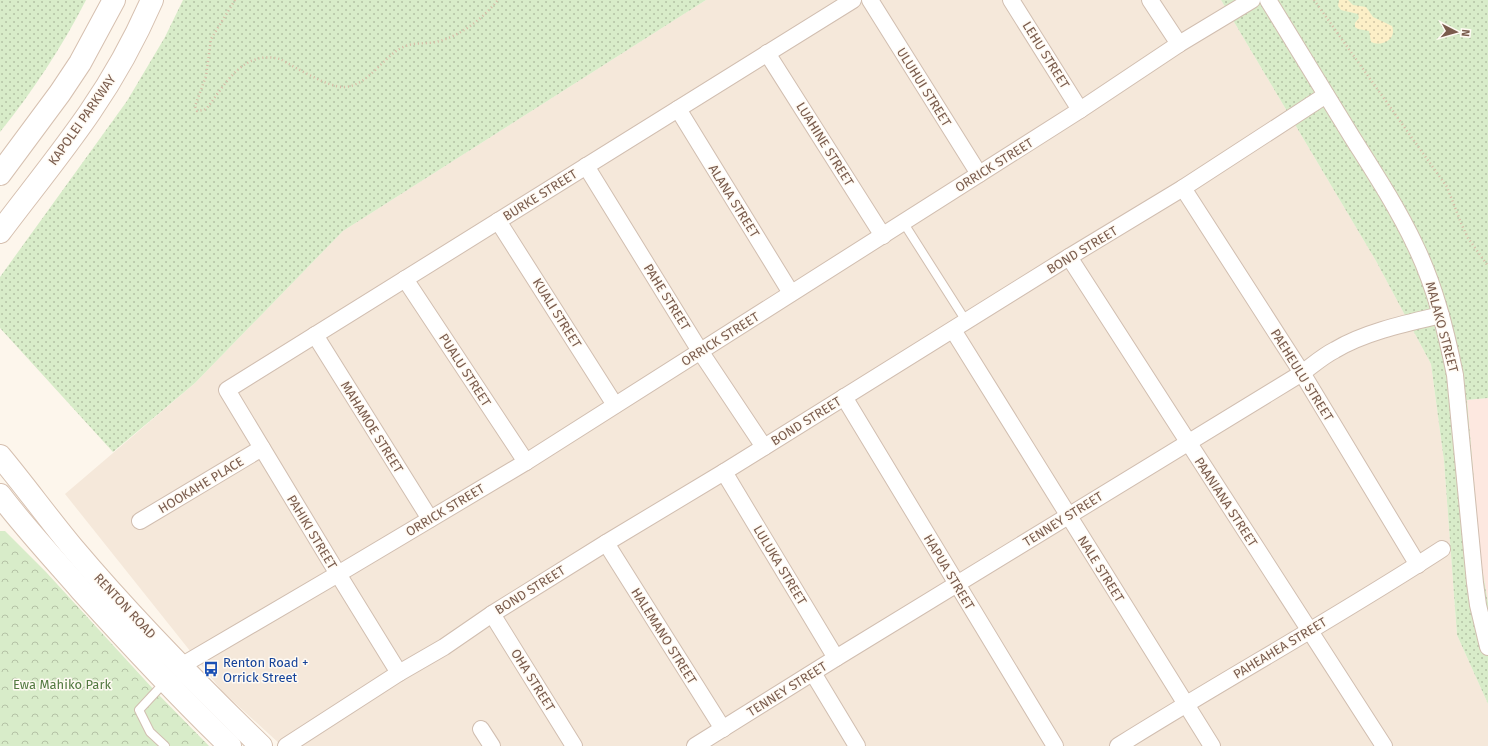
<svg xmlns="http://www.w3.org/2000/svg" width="1488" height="746" font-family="'Fira Sans',sans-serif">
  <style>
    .residential { fill: #f5e8da }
    .commercial { fill: #fde8e0 }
    .grass { fill: url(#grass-dots) }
    .sand { fill: url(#sand-dots) }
    .park { fill: url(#park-crowns) }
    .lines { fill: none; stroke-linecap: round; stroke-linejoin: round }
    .lane-casing { stroke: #d1beb0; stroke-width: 10 }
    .street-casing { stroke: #d1beb0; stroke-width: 18 }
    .secondary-casing { stroke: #d6c0b0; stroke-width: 24 }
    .path { stroke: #d9b8a5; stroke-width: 2.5; stroke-dasharray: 1 3; stroke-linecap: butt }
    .lane { stroke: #fff; stroke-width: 8 }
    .street { stroke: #fff; stroke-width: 16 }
    .secondary { stroke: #fff; stroke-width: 22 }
    .labels { text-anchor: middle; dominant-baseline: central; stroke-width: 3; stroke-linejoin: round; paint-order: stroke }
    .street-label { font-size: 13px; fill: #7a5c4d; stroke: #fffaf3 }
    .transit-label { font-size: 13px; fill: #164399; stroke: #fffaf3; text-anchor: start }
    .park-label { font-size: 13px; fill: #537a41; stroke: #fffaf3 }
  </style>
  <defs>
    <pattern id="grass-dots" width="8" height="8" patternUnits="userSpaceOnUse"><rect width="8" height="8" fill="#d8ecc9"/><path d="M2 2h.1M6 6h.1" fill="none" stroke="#b4c2a5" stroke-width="1.8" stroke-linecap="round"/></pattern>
    <pattern id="sand-dots" width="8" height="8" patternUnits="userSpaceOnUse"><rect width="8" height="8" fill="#fcefc7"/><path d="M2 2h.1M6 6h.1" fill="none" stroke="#d1c5a4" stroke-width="1.8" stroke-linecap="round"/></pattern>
    <pattern id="park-crowns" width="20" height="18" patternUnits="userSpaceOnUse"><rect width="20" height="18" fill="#d8ecc9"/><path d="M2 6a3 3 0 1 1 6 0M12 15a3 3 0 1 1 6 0" fill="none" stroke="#b4c2a5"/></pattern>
  </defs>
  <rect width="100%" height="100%" fill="#fdf6ec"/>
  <!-- residential -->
  <path class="residential" d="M 706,0 L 1221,0 L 1376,261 L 1431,364 L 1444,461 L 1457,635 L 1488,704 L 1488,746 L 282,746 L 222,691 L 65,494 L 195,383 L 343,231 Z"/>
  <!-- commercial -->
  <path class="commercial" d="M 1488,398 L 1488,603 L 1481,562 L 1467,400 Z"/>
  <!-- grass -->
  <g class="grass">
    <path d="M 0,0 L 86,0 C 62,47 33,91 0,132 Z"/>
    <path d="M 183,0 L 706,0 L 343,231 L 195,383 L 113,452 L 0,328 L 0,277 L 127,101 L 165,37 Z"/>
    <path d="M 1221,0 L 1488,0 L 1488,398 L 1467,400 L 1481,562 L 1488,603 L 1488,704 L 1457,635 L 1444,461 L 1431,364 L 1376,261 Z"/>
  </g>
  <!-- sand -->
  <path class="sand" d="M 1339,0 L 1348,0 L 1353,5 L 1366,7 L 1373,17 L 1392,26 C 1397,39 1383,47 1371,42 L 1369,31 L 1358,29 L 1355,27 L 1355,23 L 1359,18 L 1358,14 L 1341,10 L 1338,6 Z"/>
  <!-- park -->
  <path class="park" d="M 0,531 L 5,531 L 46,572 L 155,691 L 209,746 L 0,746 Z"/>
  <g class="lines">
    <!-- lane casing -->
    <g class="lane-casing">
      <g id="lane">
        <path d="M 903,222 L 966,321"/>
        <path d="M 165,682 L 139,710 L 150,732 L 165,746"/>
      </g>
    </g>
    <!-- street casing -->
    <g class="street-casing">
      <g id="street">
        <path d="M 870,0 L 979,174"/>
        <path d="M 1011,0 L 1080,110"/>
        <path d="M 1150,0 L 1179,44"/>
        <path d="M 1268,0 C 1296,46 1324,92 1352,137 C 1374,172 1397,207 1415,245 C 1435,286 1446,331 1455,375 L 1475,583 L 1478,605 L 1488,647"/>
        <path d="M 767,53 L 883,236"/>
        <path d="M 678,109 L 791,293"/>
        <path d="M 586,166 L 700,351 L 764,447"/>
        <path d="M 1183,188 L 1302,373 L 1418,565"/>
        <path d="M 498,221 L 615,405"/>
        <path d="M 1069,257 L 1384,746"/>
        <path d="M 405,279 L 526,462"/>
        <path d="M 953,330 L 1212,746"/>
        <path d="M 315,335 L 430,519"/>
        <path d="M 844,397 L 1055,746"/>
        <path d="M 724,472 L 836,658"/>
        <path d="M 140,521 L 262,448"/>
        <path d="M 606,543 L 723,729"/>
        <path d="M 492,614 L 574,746"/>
        <path d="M 181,666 L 338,574 L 526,462 L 1080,110 L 1179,44 L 1252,0"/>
        <path d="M 399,673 L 338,574 L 227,390 L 853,0"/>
        <path d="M 813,673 L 857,746"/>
        <path d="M 481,729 L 492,746"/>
        <path d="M 286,746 L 399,673 L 444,647 L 492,614 L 606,543 L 724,472 L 1069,257 L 1183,188 L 1326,95"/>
        <path d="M 695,746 L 836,658 L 1302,373 C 1313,365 1323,356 1335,350 C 1365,332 1407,323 1441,315"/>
        <path d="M 1118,746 C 1225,679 1336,618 1442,549"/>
      </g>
    </g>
    <!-- secondary casing -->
    <g class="secondary-casing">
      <g id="secondary">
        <path d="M 0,174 L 60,93 L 80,63 L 114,0"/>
        <path d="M 0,232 C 30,192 62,153 90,112 C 114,77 135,39 152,0"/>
        <path d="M 0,456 C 25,486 48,518 73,548 C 132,618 196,683 261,746"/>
        <path d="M 0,495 C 25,528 54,559 81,590 C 129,643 178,696 230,746"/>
      </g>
    </g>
    <!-- path -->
    <g class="path">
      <path d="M 235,0 L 211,39 L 206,76 L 195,106 L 197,111 L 204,110 L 207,108 C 226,83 243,50 280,59 C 295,67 329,88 344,87 C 368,86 381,59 401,48 C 412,42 424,44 436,42 C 461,36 482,19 498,0"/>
      <path d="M 1314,0 L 1447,187 L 1461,223 L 1468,238 L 1488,266"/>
    </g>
    <!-- lane -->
    <use href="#lane" class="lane"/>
    <!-- street -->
    <use href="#street" class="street"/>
    <!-- secondary -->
    <use href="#secondary" class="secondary"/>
  </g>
  <!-- icons -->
  <defs>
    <g id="bus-bare" transform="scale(1.2)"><path d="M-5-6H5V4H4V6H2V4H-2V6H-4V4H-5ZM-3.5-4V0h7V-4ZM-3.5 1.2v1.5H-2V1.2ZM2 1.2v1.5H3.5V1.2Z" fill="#1a4fb4" stroke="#fffaf3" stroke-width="2.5" paint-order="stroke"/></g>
  </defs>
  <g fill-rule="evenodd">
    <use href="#bus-bare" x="211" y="669"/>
  </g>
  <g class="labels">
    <!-- street labels -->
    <g class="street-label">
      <text transform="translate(1046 55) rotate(58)">LEHU STREET</text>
      <text transform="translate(924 87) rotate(58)">ULUHUI STREET</text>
      <text transform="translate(82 120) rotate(-55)">KAPOLEI PARKWAY</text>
      <text transform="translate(825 144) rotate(58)">LUAHINE STREET</text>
      <text transform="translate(994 165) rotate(-32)">ORRICK STREET</text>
      <text transform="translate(540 195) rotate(-32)">BURKE STREET</text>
      <text transform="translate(734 201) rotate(58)">ALANA STREET</text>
      <text transform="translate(1082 250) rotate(-31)">BOND STREET</text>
      <text transform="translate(667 297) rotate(58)">PAHE STREET</text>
      <text transform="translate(557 313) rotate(58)">KUALI STREET</text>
      <text transform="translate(1442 327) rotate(75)">MALAKO STREET</text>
      <text transform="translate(720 339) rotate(-32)">ORRICK STREET</text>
      <text transform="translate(465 370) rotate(57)">PUALU STREET</text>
      <text transform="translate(1302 375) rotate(58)">PAEHEULU STREET</text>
      <text transform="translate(806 421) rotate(-32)">BOND STREET</text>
      <text transform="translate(372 427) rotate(58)">MAHAMOE STREET</text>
      <text transform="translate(201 485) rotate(-31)">HOOKAHE PLACE</text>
      <text transform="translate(1226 502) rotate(57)">PAANIANA STREET</text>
      <text transform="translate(445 510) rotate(-31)">ORRICK STREET</text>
      <text transform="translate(1063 519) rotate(-32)">TENNEY STREET</text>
      <text transform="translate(312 532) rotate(59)">PAHIKI STREET</text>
      <text transform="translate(780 565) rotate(59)">LULUKA STREET</text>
      <text transform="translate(1101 569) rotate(58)">NALE STREET</text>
      <text transform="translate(949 572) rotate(59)">HAPUA STREET</text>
      <text transform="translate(530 590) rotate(-32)">BOND STREET</text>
      <text transform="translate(125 606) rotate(47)">RENTON ROAD</text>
      <text transform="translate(664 636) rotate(58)">HALEMANO STREET</text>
      <text transform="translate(1280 648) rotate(-31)">PAHEAHEA STREET</text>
      <text transform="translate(533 680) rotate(58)">OHA STREET</text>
      <text transform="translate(787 689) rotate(-32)">TENNEY STREET</text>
    </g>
    <!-- transit labels -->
    <g class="transit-label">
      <text x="223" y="662">Renton Road +<tspan x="223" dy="15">Orrick Street</tspan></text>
    </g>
    <!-- park labels -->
    <g class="park-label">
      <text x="62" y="684">Ewa Mahiko Park</text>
    </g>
  </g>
  <!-- north arrow -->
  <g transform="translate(1456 32) rotate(96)" stroke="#fffaf3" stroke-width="3" paint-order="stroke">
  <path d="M0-3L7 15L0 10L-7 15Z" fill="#7a5c4d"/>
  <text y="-6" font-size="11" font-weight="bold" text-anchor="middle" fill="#7a5c4d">N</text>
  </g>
</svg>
